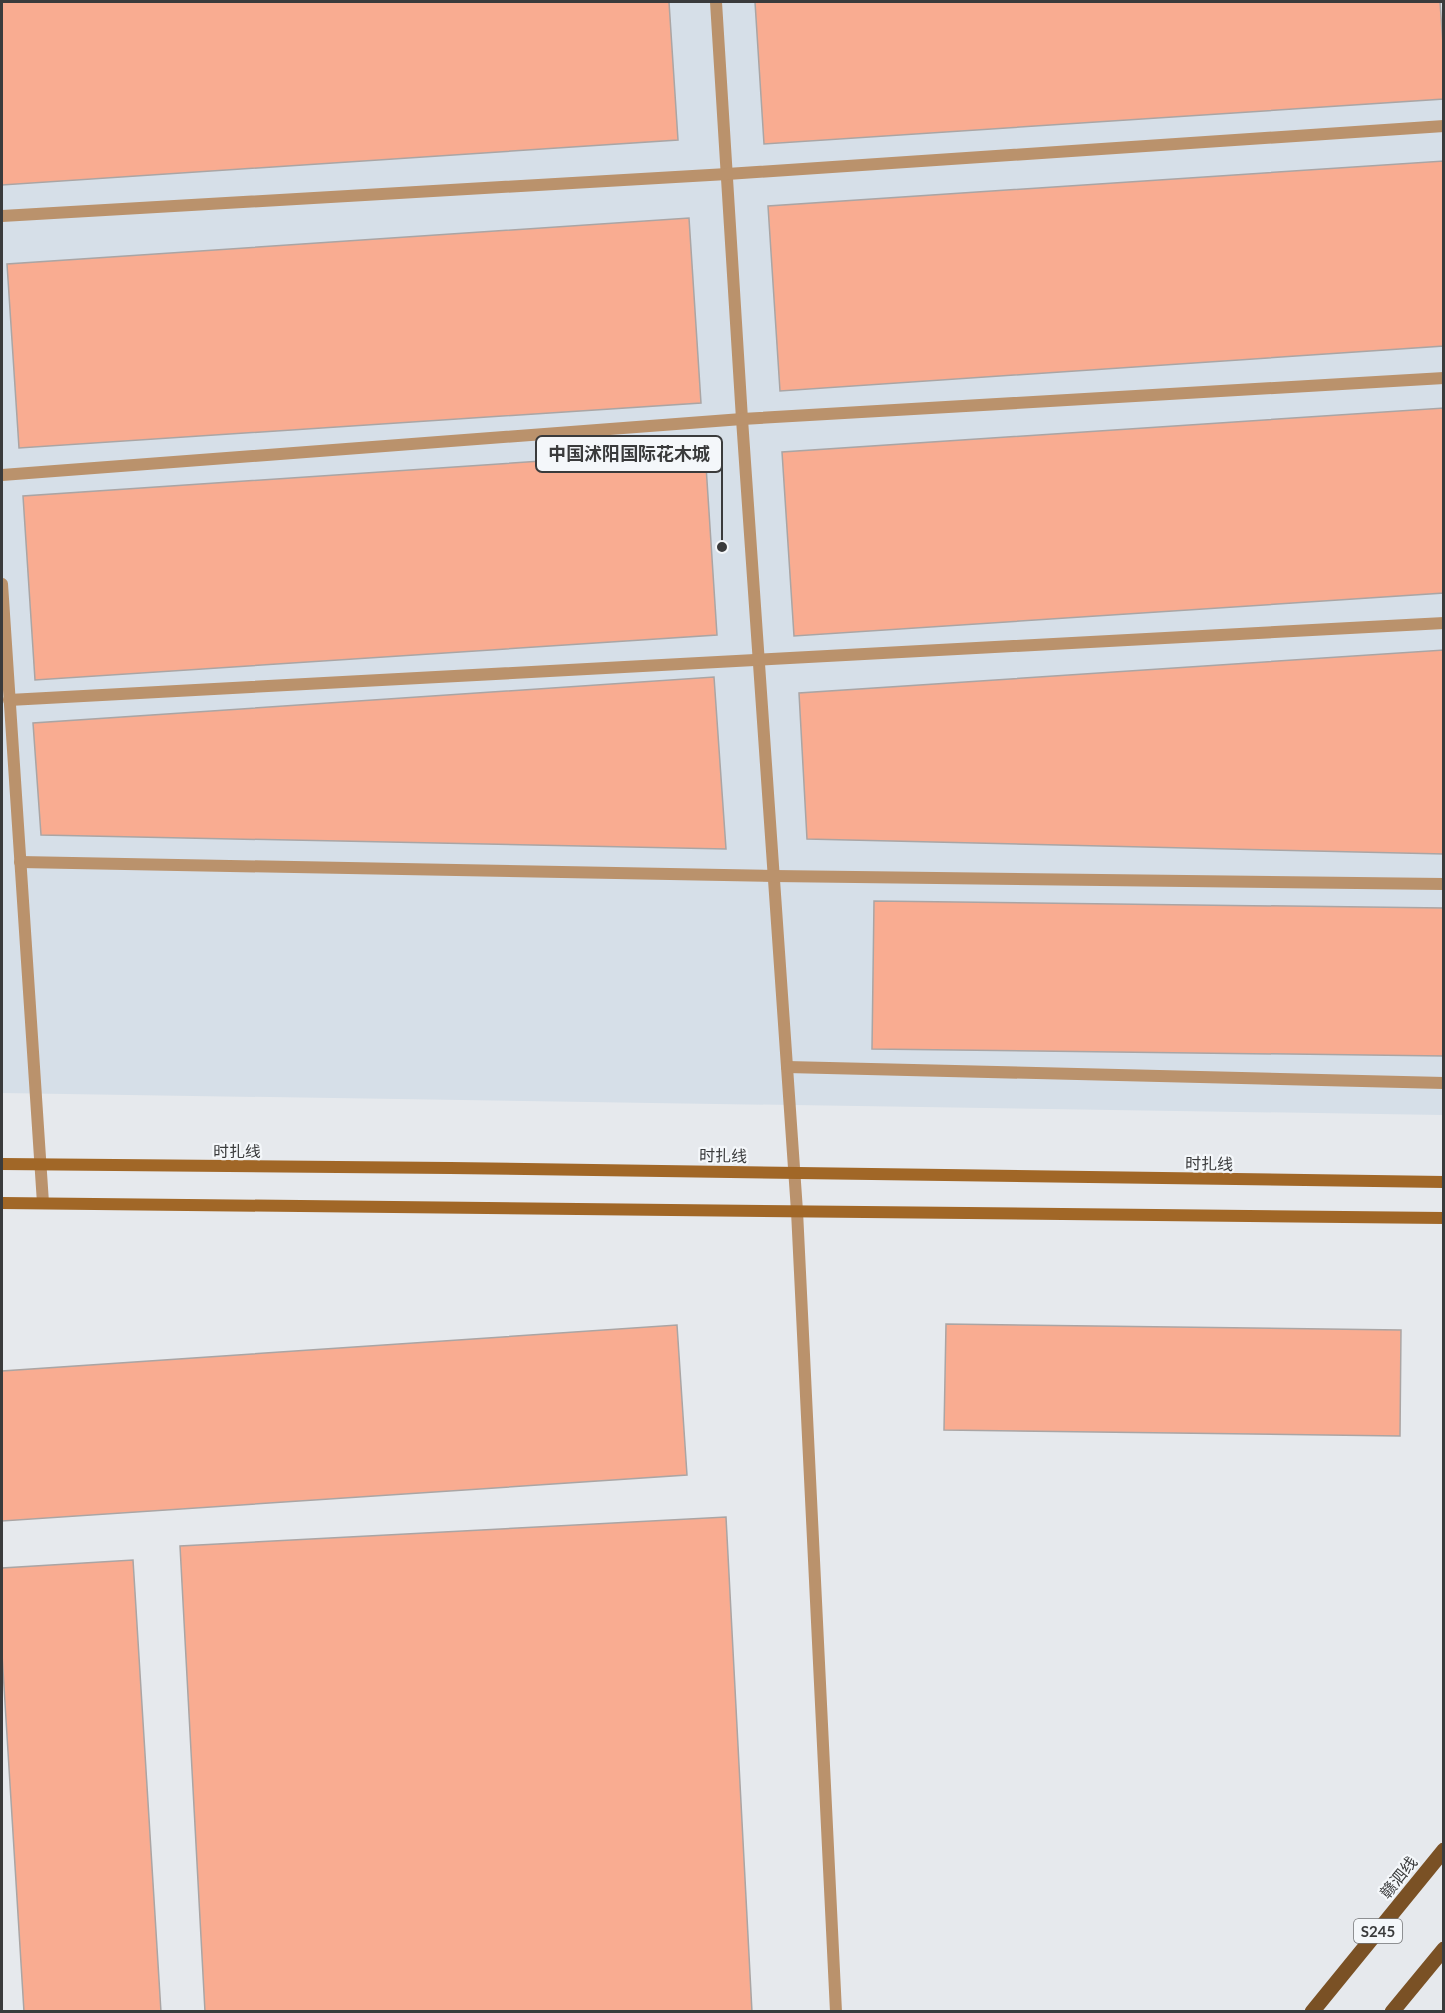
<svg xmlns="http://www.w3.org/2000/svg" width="1445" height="2013" font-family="Lato,'Noto Sans SC',sans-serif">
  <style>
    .built { fill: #d6dfe8 }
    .building { fill: #f9ac91; stroke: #aaa5a4; stroke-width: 1.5 }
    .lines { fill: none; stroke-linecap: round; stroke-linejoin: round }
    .lane { stroke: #ba926c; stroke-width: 12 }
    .secondary { stroke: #a16727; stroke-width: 12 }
    .primary { stroke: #7a5125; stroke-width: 15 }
    .labels { text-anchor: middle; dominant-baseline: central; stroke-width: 4.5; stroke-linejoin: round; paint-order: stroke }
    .shield { fill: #f4f7fa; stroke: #727375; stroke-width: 1.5 }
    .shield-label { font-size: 15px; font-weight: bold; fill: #3a3b3c }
    .street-label { font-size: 16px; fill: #3a3b3c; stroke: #f4f7fa }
    .leader { fill: none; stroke: #3a3b3c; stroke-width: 2 }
    .callout-dot { fill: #3a3b3c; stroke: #f4f7fa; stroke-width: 2 }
    .callout { fill: #f4f7fa; stroke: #3a3b3c; stroke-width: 2 }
    .callout-label { font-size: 18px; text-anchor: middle; font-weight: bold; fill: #3a3b3c }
  </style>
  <rect width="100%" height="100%" fill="#e6e9ed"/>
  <!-- built -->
  <path class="built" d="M 2,2 L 1443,2 L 1443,1115 L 2,1093 Z"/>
  <!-- building -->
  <g class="building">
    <path d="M 2,2 L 669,2 L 678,140 L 2,185 Z"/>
    <path d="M 755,2 L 1440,2 L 1444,58 L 1444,99 L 764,144 Z"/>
    <path d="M 1444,161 L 1444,346 L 780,391 L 768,206 Z"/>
    <path d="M 689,218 L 701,403 L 19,448 L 7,264 Z"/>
    <path d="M 1444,408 L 1444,593 L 794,636 L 782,452 Z"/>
    <path d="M 705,450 L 717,635 L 35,680 L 23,496 Z"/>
    <path d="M 1444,650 L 1444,854 L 807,839 L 799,693 Z"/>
    <path d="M 714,677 L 726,849 L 41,835 L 33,723 Z"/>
    <path d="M 874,901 L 1444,908 L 1444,1056 L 872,1049 Z"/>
    <path d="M 946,1324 L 1401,1330 L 1400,1436 L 944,1430 Z"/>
    <path d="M 677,1325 L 687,1475 L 2,1521 L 2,1371 Z"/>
    <path d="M 726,1517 L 752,2012 L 205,2012 L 180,1546 Z"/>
    <path d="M 133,1560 L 161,2012 L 24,2012 L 2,1654 L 2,1568 Z"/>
  </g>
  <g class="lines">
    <!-- lane -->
    <g class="lane">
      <path d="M 716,2 L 742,419 L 797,1211 L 836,2012"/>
      <path d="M 2,216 L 727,174 L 1444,126"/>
      <path d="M 2,475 L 742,419 L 1444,378"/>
      <path d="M 2,584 L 43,1203"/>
      <path d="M 9,700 L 1444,623"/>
      <path d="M 20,862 L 774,876 L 1444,884"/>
      <path d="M 787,1067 L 1444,1083"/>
    </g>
    <!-- secondary -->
    <g class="secondary">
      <path d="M 2,1164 L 450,1168 L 1444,1182"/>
      <path d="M 2,1203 L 1444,1218"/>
    </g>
    <!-- primary -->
    <g class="primary">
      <path d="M 1312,2012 L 1444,1850"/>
      <path d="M 1392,2012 L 1444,1949"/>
    </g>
  </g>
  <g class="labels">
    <!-- shield labels -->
    <rect class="shield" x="1354" y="1919" width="48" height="24" rx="4.5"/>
    <g class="shield-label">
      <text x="1378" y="1931">S245</text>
    </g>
    <!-- street labels -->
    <g class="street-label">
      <text x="237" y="1150">时扎线</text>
      <text transform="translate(723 1155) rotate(1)">时扎线</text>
      <text transform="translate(1209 1163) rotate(1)">时扎线</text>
      <text transform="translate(1398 1877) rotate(-51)">赣泗线</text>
    </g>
  </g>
  <!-- callouts -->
  <path class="leader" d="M722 547L722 454"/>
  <circle class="callout-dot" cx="722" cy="547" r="6"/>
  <rect class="callout" x="536" y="436" width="186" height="36" rx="6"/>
  <g class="callout-label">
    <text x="629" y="460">中国沭阳国际花木城</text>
  </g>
  <!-- border -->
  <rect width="1445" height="2013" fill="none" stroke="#3a3b3c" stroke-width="6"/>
</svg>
